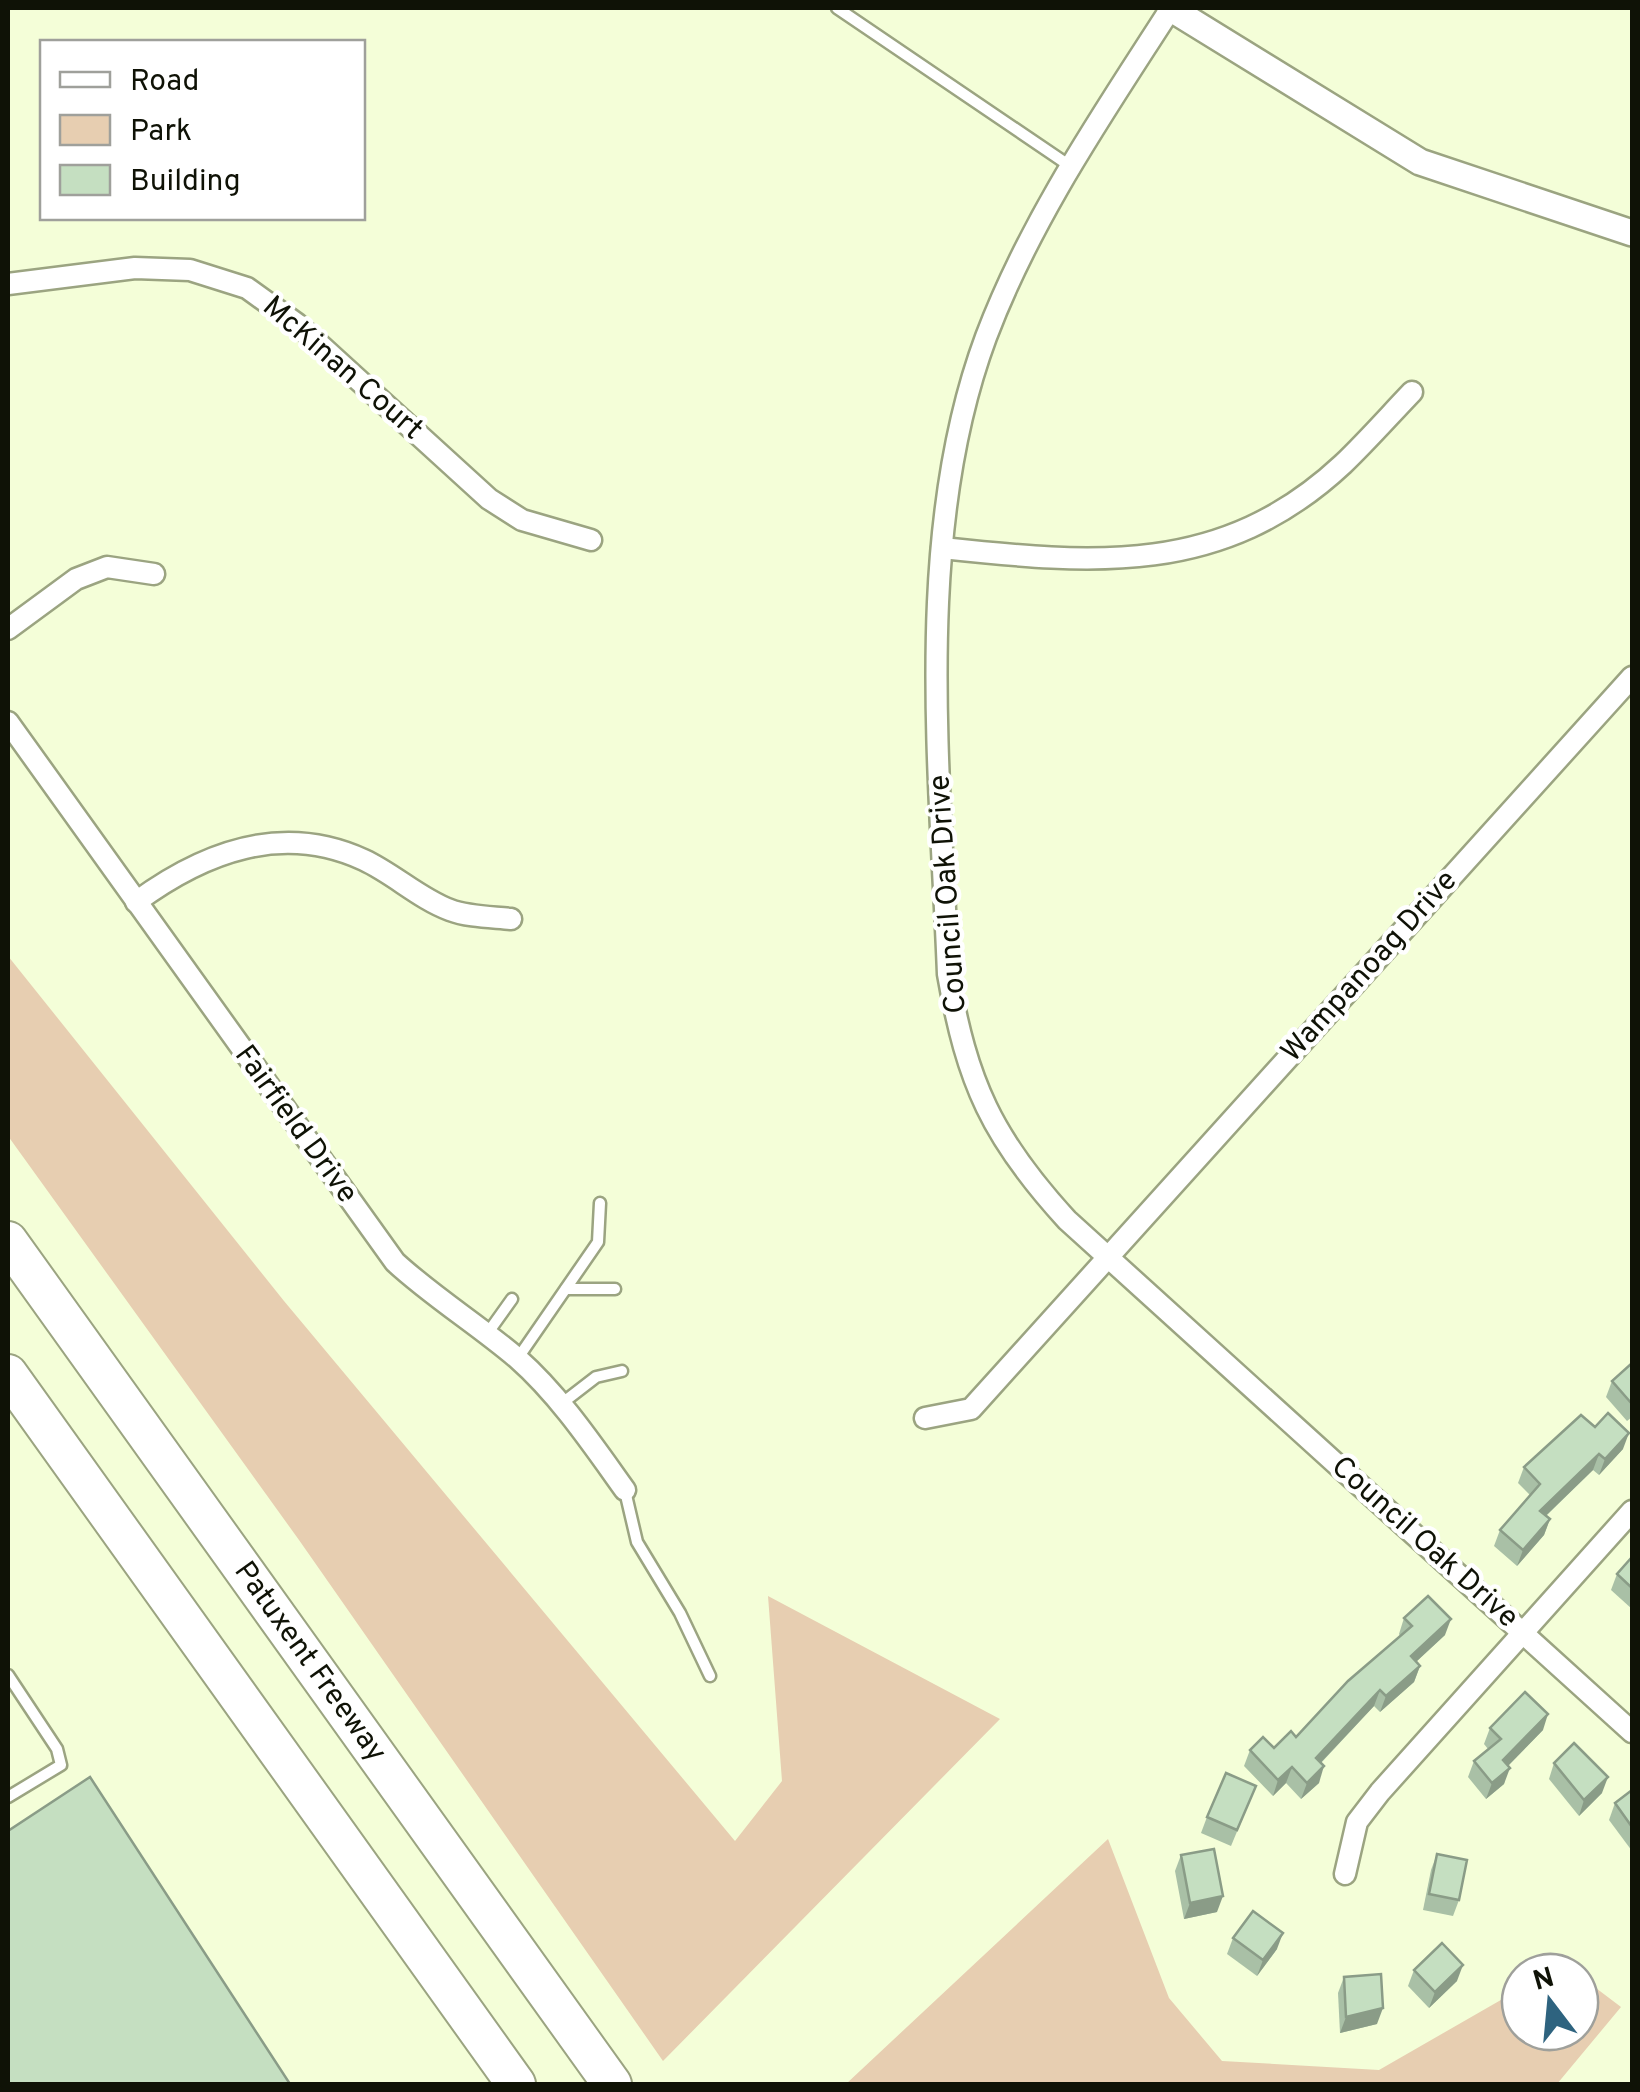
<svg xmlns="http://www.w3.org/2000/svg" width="1640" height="2092" font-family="Overpass,sans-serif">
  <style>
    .green { fill: #e7ceb1 }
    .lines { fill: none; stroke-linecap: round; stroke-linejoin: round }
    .service-casing { stroke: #9ba481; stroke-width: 15 }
    .minor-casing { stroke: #9ba481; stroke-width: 25 }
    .tertiary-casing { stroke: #9ba481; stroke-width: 30 }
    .motorway-casing { stroke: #9ba481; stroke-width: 42 }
    .service { stroke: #fff; stroke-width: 10 }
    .minor { stroke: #fff; stroke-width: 20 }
    .tertiary { stroke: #fff; stroke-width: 25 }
    .motorway { stroke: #fff; stroke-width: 38 }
    .wall { fill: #a9c0a6 }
    .shaded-wall { fill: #8a9c87 }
    .building { fill: #c5dfc1; stroke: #8a9c87; stroke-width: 2.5 }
    .labels { text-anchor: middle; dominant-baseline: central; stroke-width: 9; stroke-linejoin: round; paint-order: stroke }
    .street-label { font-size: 30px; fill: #0f1206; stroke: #fff }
  </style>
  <rect width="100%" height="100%" fill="#f4fed8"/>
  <!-- green -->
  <g class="green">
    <path d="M 8,956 L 284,1301 L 735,1841 L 782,1781 L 768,1596 L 1000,1719 L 663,2061 L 299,1540 L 8,1136 Z"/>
    <path d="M 1108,1839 L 1169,1998 L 1222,2061 L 1379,2070 L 1520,1989 L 1520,2032 L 1580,2032 L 1580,1976 L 1621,2007 L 1557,2084 L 846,2084 Z"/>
  </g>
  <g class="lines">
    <!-- service casing -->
    <g class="service-casing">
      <g id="service">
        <path d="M 837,8 L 1070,166"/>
        <path d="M 566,1289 L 615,1289"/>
        <path d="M 487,1334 L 512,1299"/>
        <path d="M 518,1358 L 598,1242 L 600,1203"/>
        <path d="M 561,1404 L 596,1377 L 622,1371"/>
        <path d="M 625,1491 L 637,1542 L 680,1613 L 710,1676"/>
        <path d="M 8,1675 L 57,1749 L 61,1765 L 8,1797"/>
      </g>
    </g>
    <!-- minor casing -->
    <g class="minor-casing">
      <g id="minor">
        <path d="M 1171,8 C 1103,114 1031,218 986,337 C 913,533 940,768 948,974 C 967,1083 992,1138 1067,1220 L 1632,1732"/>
        <path d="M 8,284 L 135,268 L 190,270 L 247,288 L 297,324 L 489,499 L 522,520 L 591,540"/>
        <path d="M 942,548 C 1093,564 1222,577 1343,464 C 1367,441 1389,416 1412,392"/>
        <path d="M 8,629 L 76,579 L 107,567 L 154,574"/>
        <path d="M 8,722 L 395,1262 C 433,1297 477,1324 517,1358 C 559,1395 592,1444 625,1490"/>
        <path d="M 136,902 C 204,852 282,822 364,860 C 394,874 420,899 450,910 C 468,917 492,917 511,919"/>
        <path d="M 925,1418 L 971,1409 L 1632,677"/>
        <path d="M 1345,1874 L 1357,1822 L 1380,1792 L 1632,1511"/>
      </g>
    </g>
    <!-- tertiary casing -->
    <g class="tertiary-casing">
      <path id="tertiary" d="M 1170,8 L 1420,162 L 1632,233"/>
    </g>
    <!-- motorway casing -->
    <g class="motorway-casing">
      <g id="motorway">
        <path id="s1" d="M 8,1241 L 612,2084"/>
        <path d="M 8,1374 L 516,2084"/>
      </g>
    </g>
    <!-- service -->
    <use href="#service" class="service"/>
    <!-- minor -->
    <use href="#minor" class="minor"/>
    <!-- tertiary -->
    <use href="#tertiary" class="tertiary"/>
    <!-- motorway -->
    <use href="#motorway" class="motorway"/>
  </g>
  <!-- wall -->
  <g class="wall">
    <path d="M 1632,1363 L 1632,1417 L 1627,1421 L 1606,1397 L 1612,1381 Z"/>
    <path d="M 1595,1427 L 1623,1449 L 1599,1475 L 1593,1470 L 1546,1516 L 1550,1519 L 1544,1535 L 1517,1566 L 1494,1546 L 1500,1530 L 1530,1495 L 1518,1483 L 1524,1467 Z"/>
    <path d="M 1632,1557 L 1632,1609 L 1611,1590 L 1617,1574 Z"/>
    <path d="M 1404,1618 L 1445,1635 L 1416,1662 L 1420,1666 L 1414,1682 L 1380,1712 L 1374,1706 L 1321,1763 L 1319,1783 L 1301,1799 L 1286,1783 L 1273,1796 L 1244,1766 L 1250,1750 L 1274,1748 L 1296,1737 L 1400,1636 L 1399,1634 Z"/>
    <path d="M 1490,1728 L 1543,1730 L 1508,1766 L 1504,1784 L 1486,1799 L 1468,1777 L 1474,1761 L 1488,1749 L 1484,1744 Z"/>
    <path d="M 1554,1763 L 1602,1793 L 1579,1816 L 1549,1779 Z"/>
    <path d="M 1256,1786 L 1231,1846 L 1201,1833 L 1207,1817 Z"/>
    <path d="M 1632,1790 L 1632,1851 L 1609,1820 L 1615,1803 Z"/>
    <path d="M 1437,1854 L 1459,1900 L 1453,1916 L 1423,1910 L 1431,1870 Z"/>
    <path d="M 1181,1855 L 1217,1912 L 1184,1919 L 1175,1871 Z"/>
    <path d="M 1233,1938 L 1277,1949 L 1257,1976 L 1227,1954 Z"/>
    <path d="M 1414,1970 L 1457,1981 L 1429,2008 L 1408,1986 Z"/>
    <path d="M 1344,1977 L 1377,2024 L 1340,2033 L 1338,1993 Z"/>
  </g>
  <!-- shaded-wall -->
  <g class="shaded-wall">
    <path d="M 1629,1433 L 1623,1449 L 1599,1475 L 1605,1459 Z"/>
    <path d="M 1599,1454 L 1593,1470 L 1534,1527 L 1540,1511 Z"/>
    <path d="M 1550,1519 L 1544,1535 L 1517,1566 L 1523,1550 Z"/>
    <path d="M 1451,1619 L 1445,1635 L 1405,1672 L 1411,1656 Z"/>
    <path d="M 1420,1666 L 1414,1682 L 1380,1712 L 1386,1696 Z"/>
    <path d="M 1380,1690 L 1374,1706 L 1310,1774 L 1316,1758 Z"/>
    <path d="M 1548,1714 L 1543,1730 L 1498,1776 L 1503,1760 Z"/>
    <path d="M 1324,1766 L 1319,1783 L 1301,1799 L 1307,1783 Z"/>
    <path d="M 1292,1767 L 1286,1783 L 1273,1796 L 1278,1780 Z"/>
    <path d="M 1510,1768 L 1504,1784 L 1486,1799 L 1492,1783 Z"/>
    <path d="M 1608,1777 L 1602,1793 L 1579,1816 L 1584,1800 Z"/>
    <path d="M 1223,1896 L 1217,1912 L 1184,1919 L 1190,1903 Z"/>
    <path d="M 1283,1933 L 1277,1949 L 1257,1976 L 1263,1960 Z"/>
    <path d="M 1463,1965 L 1457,1981 L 1429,2008 L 1435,1992 Z"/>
    <path d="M 1383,2008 L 1377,2024 L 1340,2033 L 1346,2017 Z"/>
  </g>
  <!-- building -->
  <g class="building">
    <path d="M 1632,1363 L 1632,1404 L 1612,1381 Z"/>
    <path d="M 1608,1413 L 1629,1433 L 1605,1459 L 1599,1454 L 1540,1511 L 1550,1519 L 1523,1550 L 1500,1530 L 1540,1484 L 1524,1467 L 1581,1415 L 1595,1427 Z"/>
    <path d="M 1632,1557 L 1632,1588 L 1617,1574 Z"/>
    <path d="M 1428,1596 L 1451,1619 L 1411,1656 L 1420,1666 L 1386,1696 L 1380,1690 L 1316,1758 L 1324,1766 L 1307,1783 L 1292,1767 L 1278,1780 L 1250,1750 L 1263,1737 L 1274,1748 L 1291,1731 L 1296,1737 L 1348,1681 L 1412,1626 L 1404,1618 Z"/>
    <path d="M 1525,1692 L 1548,1714 L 1503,1760 L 1510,1768 L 1492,1783 L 1474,1761 L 1501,1739 L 1490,1728 Z"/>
    <path d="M 1574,1743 L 1608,1777 L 1584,1800 L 1554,1763 Z"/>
    <path d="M 1226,1773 L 1256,1786 L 1237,1830 L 1207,1817 Z"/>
    <path d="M 90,1777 L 290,2084 L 8,2084 L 8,1831 Z"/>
    <path d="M 1632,1790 L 1632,1827 L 1615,1803 Z"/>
    <path d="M 1214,1849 L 1223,1896 L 1190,1903 L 1181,1855 Z"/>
    <path d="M 1437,1854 L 1467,1860 L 1459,1900 L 1429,1894 Z"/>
    <path d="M 1253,1911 L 1283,1933 L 1263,1960 L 1233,1938 Z"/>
    <path d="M 1442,1943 L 1463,1965 L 1435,1992 L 1414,1970 Z"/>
    <path d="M 1381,1974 L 1383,2008 L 1346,2017 L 1344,1977 Z"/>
  </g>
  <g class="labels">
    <!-- street labels -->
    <g class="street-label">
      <text transform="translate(342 369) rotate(41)">McKinan Court</text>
      <text transform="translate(949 894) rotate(-94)">Council Oak Drive</text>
      <text transform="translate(1370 967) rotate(-48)">Wampanoag Drive</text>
      <text transform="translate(295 1125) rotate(54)">Fairfield Drive</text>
      <text transform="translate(1424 1543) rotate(42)">Council Oak Drive</text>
      <text stroke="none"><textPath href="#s1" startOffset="518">Patuxent Freeway</textPath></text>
    </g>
  </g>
  <!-- border -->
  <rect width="1640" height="2092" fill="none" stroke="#0f1206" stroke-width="20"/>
  <!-- legend -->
  <rect x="40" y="40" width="325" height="180" fill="#ffffff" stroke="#9fa09b" stroke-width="2.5"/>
  <rect x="60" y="72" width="50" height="15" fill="#ffffff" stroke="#9fa09b" stroke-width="2.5"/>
  <text x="130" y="90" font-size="30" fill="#0f1206">Road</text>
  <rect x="60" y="115" width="50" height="30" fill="#e7ceb1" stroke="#9fa09b" stroke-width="2.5"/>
  <text x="130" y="140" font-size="30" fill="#0f1206">Park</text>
  <rect x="60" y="165" width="50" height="30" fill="#c5dfc1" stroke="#9fa09b" stroke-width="2.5"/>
  <text x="130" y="190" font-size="30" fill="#0f1206">Building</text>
  <!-- north arrow -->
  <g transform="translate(1550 2002) rotate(344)"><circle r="48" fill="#ffffff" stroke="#9fa09b" stroke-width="2.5"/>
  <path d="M0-8L18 38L0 25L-18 38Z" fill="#2e637f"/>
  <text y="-15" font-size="28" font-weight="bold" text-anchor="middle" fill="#0f1206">N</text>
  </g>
</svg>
